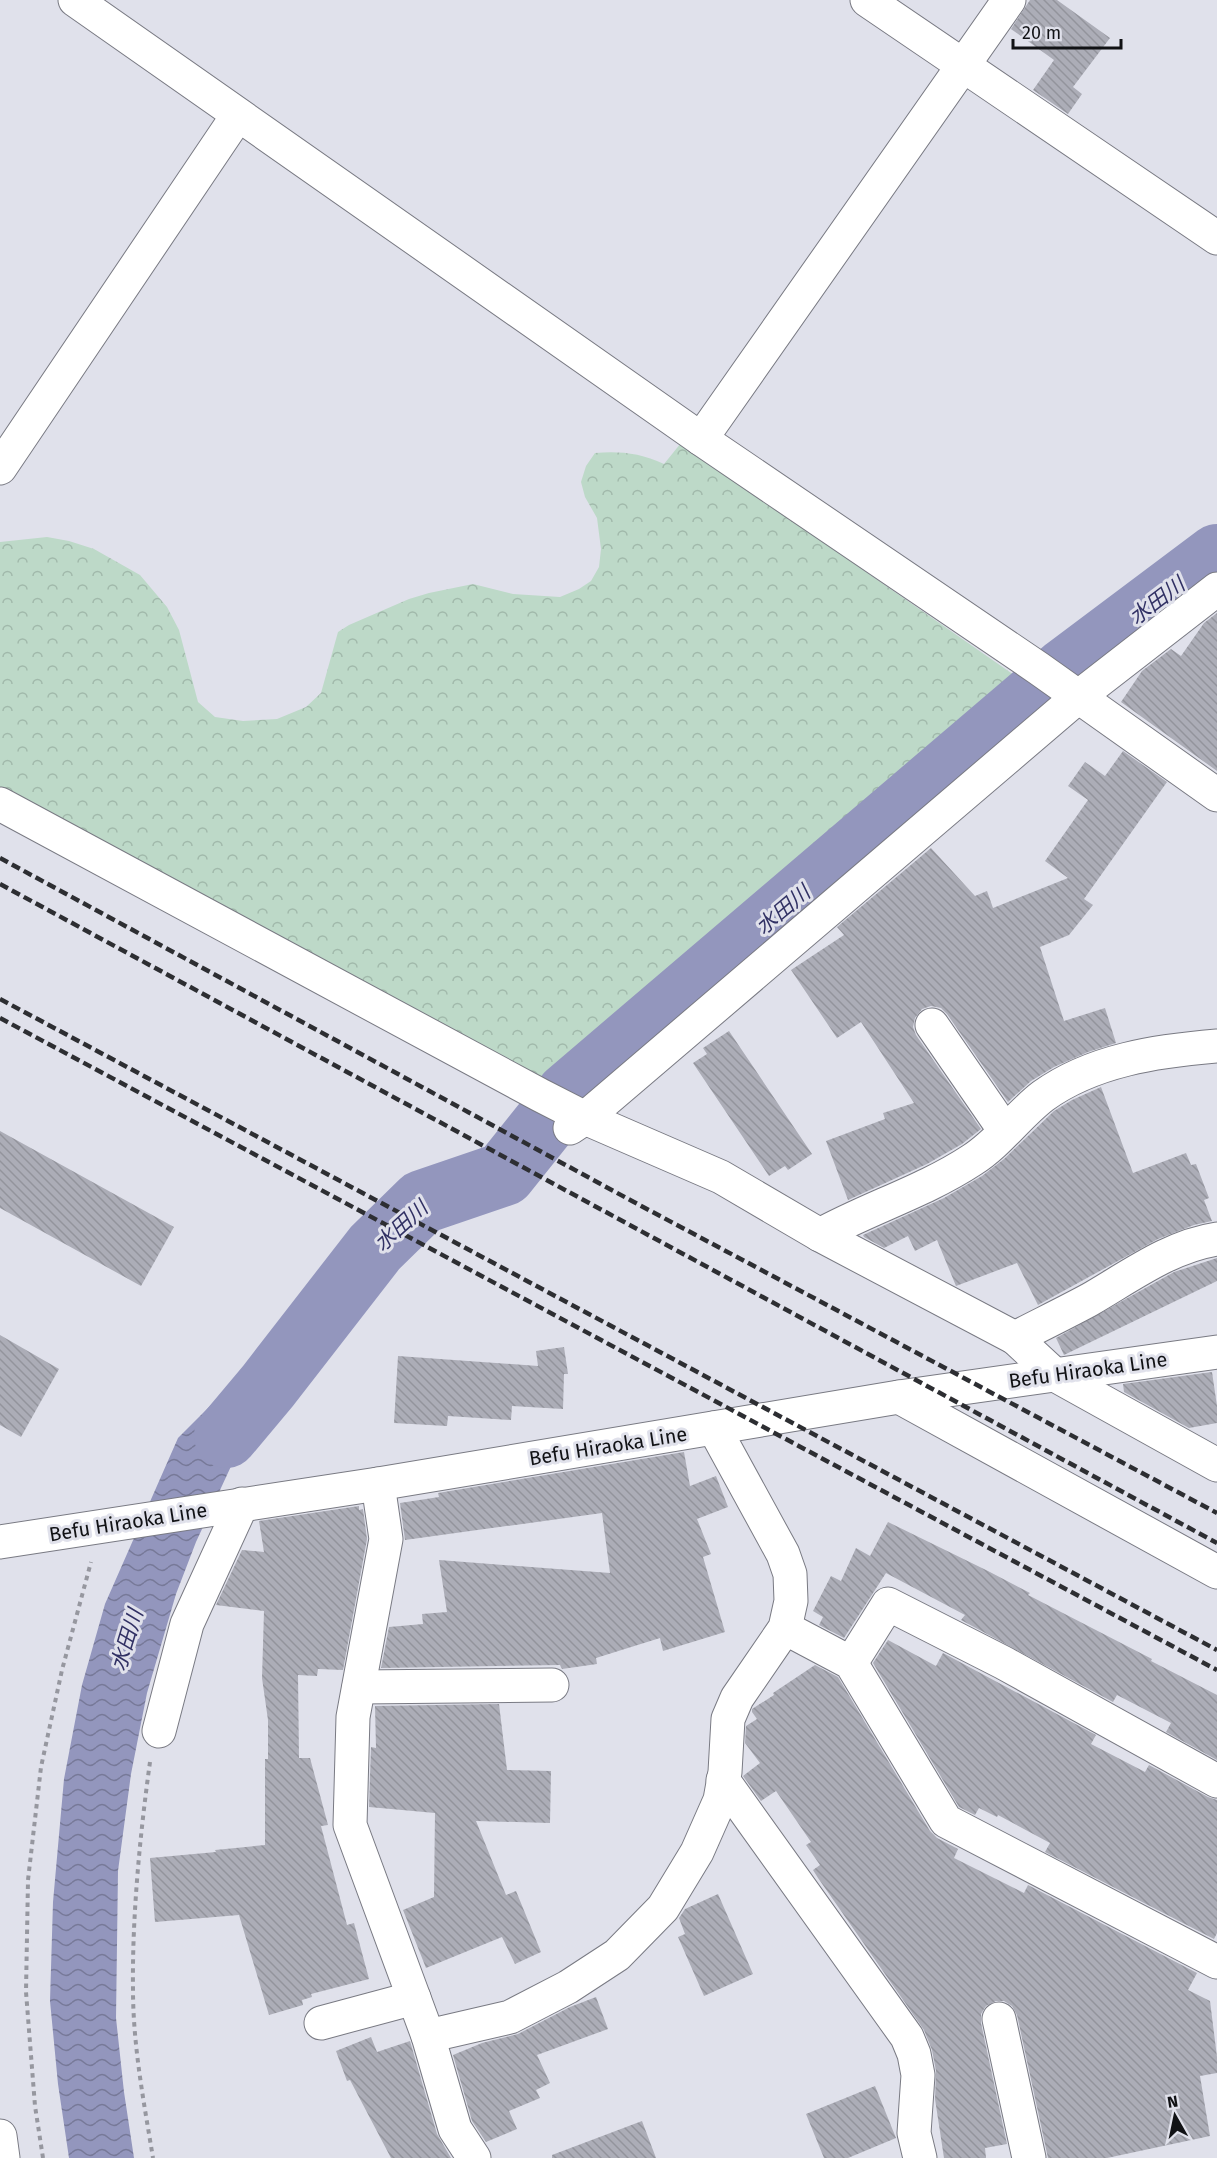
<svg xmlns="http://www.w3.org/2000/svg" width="1217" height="2158" font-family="'Fira Sans','Noto Sans JP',sans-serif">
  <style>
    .forest { fill: url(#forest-crowns) }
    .water { fill: url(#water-waves) }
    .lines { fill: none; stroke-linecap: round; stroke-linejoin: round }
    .river { stroke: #9396bd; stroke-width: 64 }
    .building { fill: url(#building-back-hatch) }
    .minor-casing { stroke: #797a83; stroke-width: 35 }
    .major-casing { stroke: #797a83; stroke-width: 35 }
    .path { stroke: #96979f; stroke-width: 4; stroke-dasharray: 4.5 4.5; stroke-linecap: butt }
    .minor { stroke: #fff; stroke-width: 33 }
    .major { stroke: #fff; stroke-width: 33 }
    .rail { stroke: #2d2e32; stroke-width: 4.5; stroke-dasharray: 9 4.5; stroke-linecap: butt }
    .labels { text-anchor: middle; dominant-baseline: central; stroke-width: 6; stroke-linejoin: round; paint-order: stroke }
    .street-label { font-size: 20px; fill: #111215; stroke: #e0e1eb }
    .water-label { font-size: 21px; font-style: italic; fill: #313164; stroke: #e0e1eb }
  </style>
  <defs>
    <pattern id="forest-crowns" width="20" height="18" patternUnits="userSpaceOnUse" patternTransform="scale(1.5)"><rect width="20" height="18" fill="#bdd9c8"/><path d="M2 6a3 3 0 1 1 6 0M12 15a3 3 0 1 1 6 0" fill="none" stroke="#a1b9ab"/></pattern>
    <pattern id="water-waves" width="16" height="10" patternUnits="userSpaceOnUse" patternTransform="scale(1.5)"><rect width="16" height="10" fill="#9396bd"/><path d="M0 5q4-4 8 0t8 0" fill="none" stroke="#777998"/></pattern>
    <pattern id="building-back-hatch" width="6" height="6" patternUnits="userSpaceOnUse" patternTransform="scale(1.5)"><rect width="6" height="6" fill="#acadb7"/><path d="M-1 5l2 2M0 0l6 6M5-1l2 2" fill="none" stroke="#93949c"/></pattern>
  </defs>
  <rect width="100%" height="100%" fill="#e0e1eb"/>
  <!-- forest -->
  <path class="forest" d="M 681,443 L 1027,684 L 735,933 L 561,1089 L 0,787 L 0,542 L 47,537 L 69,541 L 94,549 L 140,575 L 167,607 L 179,630 L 198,702 L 215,717 L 243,721 L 277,719 L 306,707 L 321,693 L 338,632 L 349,625 L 409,599 L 429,593 L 473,584 L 513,594 L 560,597 L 579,589 L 591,581 L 599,567 L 601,549 L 597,518 L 585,497 L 581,482 L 586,466 L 595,453 C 620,451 640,453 664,464 Z"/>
  <!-- water -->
  <path class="water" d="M 298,1366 L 239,1449 L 196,1542 L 176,1594 L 147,1693 L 131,1774 L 118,1871 L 116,2018 L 124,2092 L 134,2158 L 69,2158 L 58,2084 L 50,2001 L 53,1902 L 64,1779 L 82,1685 L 105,1604 L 178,1438 L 246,1370 Z"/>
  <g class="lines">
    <!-- river -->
    <path class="river" d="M 226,1436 L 268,1386 L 375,1248 L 422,1202 L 504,1174 L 568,1094 L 1065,670 L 1217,556"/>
  </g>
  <!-- building -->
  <g class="building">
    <path d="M 1030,0 L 1057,0 L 1110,38 L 1073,87 L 1082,94 L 1068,114 L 1033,90 L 1054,60 L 1011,29 Z"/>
    <path d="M 1217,613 L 1217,771 L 1121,702 L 1142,671 L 1171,649 L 1181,656 L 1204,623 Z"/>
    <path d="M 1123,751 L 1167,782 L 1084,899 L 1093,905 L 1069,935 L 1040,947 L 1064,1021 L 1105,1008 L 1116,1043 L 1088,1052 L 1054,1067 L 1031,1081 L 1008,1102 L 947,1014 L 941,1008 L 931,1006 L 922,1009 L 915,1018 L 913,1027 L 916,1035 L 981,1129 L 962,1144 L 927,1164 L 848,1200 L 826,1141 L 885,1119 L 883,1113 L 914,1103 L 861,1022 L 837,1038 L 791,970 L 844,935 L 837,927 L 931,848 L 975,896 L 987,891 L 993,908 L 1068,878 L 1045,861 L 1088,800 L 1068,786 L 1085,762 L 1105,776 Z"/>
    <path d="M 729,1031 L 812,1154 L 788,1170 L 785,1166 L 769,1176 L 693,1063 L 707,1054 L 703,1048 Z"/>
    <path d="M 1101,1087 L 1133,1173 L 1186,1153 L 1191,1165 L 1196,1164 L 1209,1198 L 1204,1200 L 1212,1221 L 1194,1225 L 1158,1239 L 1038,1305 L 1017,1263 L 956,1286 L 937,1240 L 915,1251 L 908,1236 L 884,1248 L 864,1237 L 863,1235 L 944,1198 L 982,1176 L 1004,1159 L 1054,1111 L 1072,1100 Z"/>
    <path d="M 0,1131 L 174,1227 L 141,1286 L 0,1208 Z"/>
    <path d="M 1217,1258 L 1217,1281 L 1064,1355 L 1056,1338 L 1174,1272 Z"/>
    <path d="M 0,1335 L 59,1369 L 21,1437 L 0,1425 Z"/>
    <path d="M 564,1347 L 568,1374 L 564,1374 L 563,1409 L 512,1406 L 511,1420 L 448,1416 L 447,1426 L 394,1423 L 398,1356 L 538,1366 L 536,1351 Z"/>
    <path d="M 1212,1372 L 1217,1406 L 1217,1423 L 1189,1428 L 1124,1392 L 1123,1384 Z"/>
    <path d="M 684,1452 L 690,1486 L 716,1476 L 728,1507 L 697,1519 L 711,1554 L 703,1557 L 725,1632 L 663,1651 L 660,1638 L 596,1658 L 597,1664 L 562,1669 L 560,1665 L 381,1668 L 389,1627 L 423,1624 L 422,1614 L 447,1612 L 439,1560 L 610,1573 L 602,1513 L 405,1540 L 400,1503 L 439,1497 L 438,1493 Z"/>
    <path d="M 359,1506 L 359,1510 L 363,1509 L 367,1539 L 343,1670 L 318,1669 L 317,1676 L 298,1675 L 299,1758 L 310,1758 L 328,1825 L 321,1826 L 347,1925 L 354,1923 L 369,1979 L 311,1994 L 312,1997 L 302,2000 L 303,2005 L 269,2015 L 239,1915 L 155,1922 L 150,1858 L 216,1852 L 215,1850 L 265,1845 L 265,1759 L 268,1759 L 268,1720 L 262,1678 L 264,1611 L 216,1605 L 242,1550 L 264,1552 L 259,1521 Z"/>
    <path d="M 888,1522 L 988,1571 L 1030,1593 L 1028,1595 L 1152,1659 L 1151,1661 L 1217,1695 L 1217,1760 L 1166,1732 L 1171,1723 L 1117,1695 L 1113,1702 L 961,1620 L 965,1615 L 886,1573 L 844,1638 L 819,1625 L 823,1617 L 813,1611 L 831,1576 L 841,1581 L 856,1548 L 870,1556 Z"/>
    <path d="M 888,1640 L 936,1666 L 943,1653 L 1096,1735 L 1091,1744 L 1145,1772 L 1149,1765 L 1208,1797 L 1217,1800 L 1217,1933 L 1214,1939 L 1045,1852 L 1050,1843 L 998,1815 L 997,1817 L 979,1808 L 975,1815 L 959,1807 L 873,1663 Z"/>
    <path d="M 815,1665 L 838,1677 L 930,1831 L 937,1838 L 958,1849 L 954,1858 L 1024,1893 L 1028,1885 L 1197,1973 L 1188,1990 L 1210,2001 L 1217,2057 L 1217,2073 L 1200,2076 L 1210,2136 L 1107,2158 L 1048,2158 L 1017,2015 L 1012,2006 L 1004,2001 L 996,2001 L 986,2006 L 981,2014 L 981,2023 L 1007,2144 L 985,2148 L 986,2158 L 944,2158 L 935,2099 L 936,2071 L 932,2050 L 924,2030 L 818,1878 L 813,1870 L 820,1865 L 806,1845 L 811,1842 L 776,1791 L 761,1801 L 743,1776 L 760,1763 L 745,1743 L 746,1726 L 757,1719 L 752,1712 L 752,1709 L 774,1695 L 773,1693 Z"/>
    <path d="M 499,1704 L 507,1770 L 551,1771 L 550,1823 L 476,1821 L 506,1895 L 516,1891 L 541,1952 L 515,1964 L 502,1937 L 426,1968 L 403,1910 L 434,1897 L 435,1813 L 369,1807 L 371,1747 L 376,1748 L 375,1706 Z"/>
    <path d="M 718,1894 L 753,1974 L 704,1996 L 678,1937 L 685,1934 L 679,1918 L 685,1909 Z"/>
    <path d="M 596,1997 L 608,2029 L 537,2055 L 550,2083 L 536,2090 L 540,2098 L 509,2111 L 517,2129 L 486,2142 L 472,2121 L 453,2055 L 482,2043 L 518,2034 L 570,2007 Z"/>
    <path d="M 371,2037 L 377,2052 L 410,2041 L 437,2134 L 451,2158 L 391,2158 L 350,2080 L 347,2081 L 336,2051 Z"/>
    <path d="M 875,2086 L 896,2138 L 848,2158 L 824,2158 L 806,2114 Z"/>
    <path d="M 642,2121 L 656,2158 L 552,2158 L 552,2155 Z"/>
  </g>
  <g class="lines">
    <!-- minor casing -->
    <g class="minor-casing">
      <g id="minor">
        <path d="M 75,0 L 701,439 L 1038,668 L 1217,795"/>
        <path d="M 867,0 L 1217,238"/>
        <path d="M 701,439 L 1009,0"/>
        <path d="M 0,468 L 238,115"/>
        <path d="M 0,804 L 540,1095 L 585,1118 L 721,1177 L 820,1235 L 1015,1338 L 1055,1375 L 1217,1465"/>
        <path d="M 932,1025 L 1005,1131"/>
        <path d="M 570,1128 L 585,1118 L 1078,697 L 1217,589"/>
        <path d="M 820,1235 C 869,1208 925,1191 972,1160 C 999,1143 1018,1115 1043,1096 C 1093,1060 1157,1051 1217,1046"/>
        <path d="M 1015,1338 C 1040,1325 1065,1313 1089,1300 C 1129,1277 1170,1246 1217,1239"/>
        <path d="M 899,1397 L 1217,1572"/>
        <path d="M 378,1484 L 386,1539 L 353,1717 L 350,1825 L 428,2036 L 455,2129 L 474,2158"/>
        <path d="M 785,1628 L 851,1663 L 946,1821 L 1217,1962"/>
        <path d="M 851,1663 L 888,1604 L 1004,1663 L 1217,1781"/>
        <path d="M 359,1687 L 552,1685"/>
        <path d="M 159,1731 L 187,1624 L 242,1504"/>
        <path d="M 723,1780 L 907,2037 L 914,2054 L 918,2075 L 914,2133 L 920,2158"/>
        <path d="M 999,2019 L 1029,2158"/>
        <path d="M 321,2023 L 414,1998"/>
        <path d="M 428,2036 L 510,2017 L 568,1987 L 617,1955 L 663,1908 L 697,1852 L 720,1800 L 725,1772 L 728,1719 L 737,1698 L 785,1628 L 791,1601 L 790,1574 L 783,1554 L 714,1428"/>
        <path d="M 0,2136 L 3,2158"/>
      </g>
    </g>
    <!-- major casing -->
    <g class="major-casing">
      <path id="major" d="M 0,1542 L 378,1484 L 899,1397 L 1217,1352"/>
    </g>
    <!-- path -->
    <g class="path">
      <path d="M 150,1762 C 140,1834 132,1917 133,1990 C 133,2046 144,2103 153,2158"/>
      <path d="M 43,2158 L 35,2106 L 26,1992 L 28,1880 L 41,1767 L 62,1670 L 91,1562"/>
    </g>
    <!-- minor -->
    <use href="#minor" class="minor"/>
    <!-- major -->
    <use href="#major" class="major"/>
    <!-- rail -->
    <g class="rail">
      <path d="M 0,858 L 632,1201 L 1217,1513"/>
      <path d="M 0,884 L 1217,1543"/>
      <path d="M 0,999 L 1217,1650"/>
      <path d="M 0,1018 L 1217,1670"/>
    </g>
  </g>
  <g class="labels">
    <!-- street labels -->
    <g class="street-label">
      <text transform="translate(1088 1370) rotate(-8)">Befu Hiraoka Line</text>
      <text transform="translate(608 1446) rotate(-9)">Befu Hiraoka Line</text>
      <text transform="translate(128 1522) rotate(-9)">Befu Hiraoka Line</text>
    </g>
    <!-- water labels -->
    <g class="water-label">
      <text transform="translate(1157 601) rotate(-37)">水田川</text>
      <text transform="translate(783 910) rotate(-40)">水田川</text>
      <text transform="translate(401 1226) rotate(-42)">水田川</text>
      <text transform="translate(127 1640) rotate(-73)">水田川</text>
    </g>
  </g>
  <!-- north arrow -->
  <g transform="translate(1175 2116) rotate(351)" stroke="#e0e1eb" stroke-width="4.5" paint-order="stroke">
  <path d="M0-4.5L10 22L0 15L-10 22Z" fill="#111215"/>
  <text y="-9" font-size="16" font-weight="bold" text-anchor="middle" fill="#111215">N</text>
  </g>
  <!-- scale -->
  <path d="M1013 39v9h108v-9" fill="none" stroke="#111215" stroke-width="3"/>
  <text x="1022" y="39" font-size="18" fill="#111215" stroke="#e0e1eb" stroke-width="4.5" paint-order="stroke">20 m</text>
</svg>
